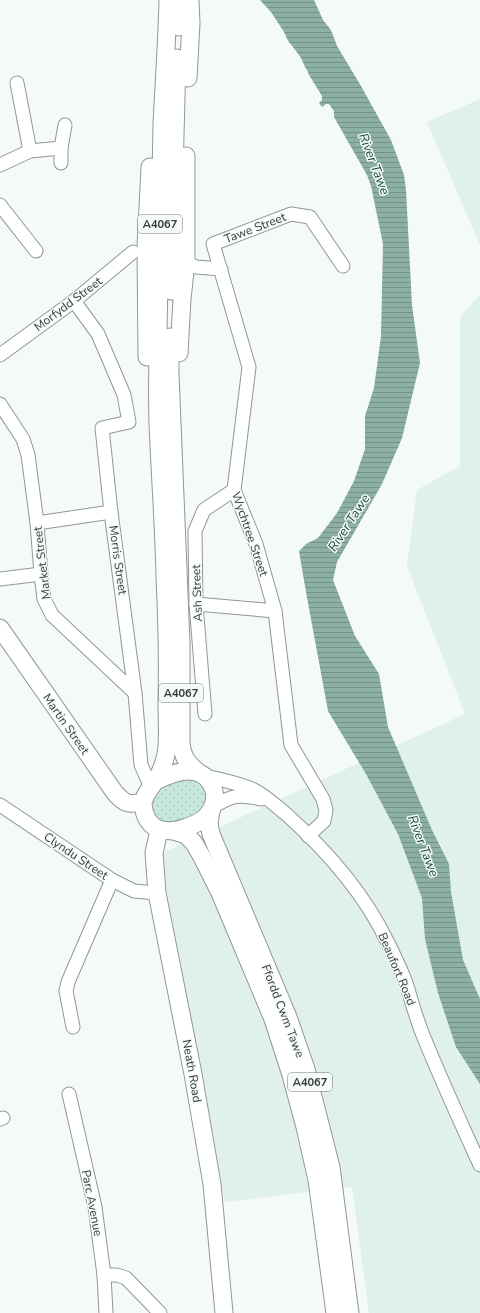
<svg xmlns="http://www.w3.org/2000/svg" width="480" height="1313" font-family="'Nunito Sans',sans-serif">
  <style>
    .built { fill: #e0f0eb }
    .green { fill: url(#green-dots) }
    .water { fill: url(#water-rules) }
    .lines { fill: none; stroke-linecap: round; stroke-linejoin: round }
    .minor-casing { stroke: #919795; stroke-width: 15 }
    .major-casing { stroke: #919795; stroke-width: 19 }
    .minor { stroke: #fff; stroke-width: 13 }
    .major { stroke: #fff; stroke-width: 17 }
    .labels { text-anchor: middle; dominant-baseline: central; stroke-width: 3; stroke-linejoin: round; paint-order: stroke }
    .shield { fill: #f3faf8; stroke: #6f7472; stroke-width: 1 }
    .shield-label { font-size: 11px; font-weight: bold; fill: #373a39 }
    .street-label { font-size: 12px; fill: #373a39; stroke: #f3faf8 }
    .water-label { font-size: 13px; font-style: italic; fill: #15483d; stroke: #f3faf8 }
  </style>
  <defs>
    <pattern id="green-dots" width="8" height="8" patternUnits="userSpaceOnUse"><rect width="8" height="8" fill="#c6e8de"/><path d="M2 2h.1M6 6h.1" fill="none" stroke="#abc8bf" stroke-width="1.8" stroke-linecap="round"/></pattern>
    <pattern id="water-rules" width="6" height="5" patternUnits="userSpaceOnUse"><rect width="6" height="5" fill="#8db0a6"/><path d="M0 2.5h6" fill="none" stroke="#749088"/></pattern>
  </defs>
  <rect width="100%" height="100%" fill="#f3faf8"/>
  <!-- built -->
  <g class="built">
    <path d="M 480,99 L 480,245 L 427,122 Z"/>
    <path d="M 480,295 L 480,1313 L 369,1313 L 352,1187 L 225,1202 L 159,855 L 465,714 L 407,566 L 417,490 L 460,466 L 460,316 Z"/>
  </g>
  <!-- green -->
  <path class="green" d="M 184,778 C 188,779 193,779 196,780 C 205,786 209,801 202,810 C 196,818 175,824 166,823 C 152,821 147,801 156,791 C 163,784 175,781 184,778 Z"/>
  <!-- water -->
  <path class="water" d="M 260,0 L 314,0 L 323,20 L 331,30 L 337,46 L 361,86 L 391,140 L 404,175 L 406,190 L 412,305 L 420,363 L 402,438 L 382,484 L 337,562 L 333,580 L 355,636 L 379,674 L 388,727 L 432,830 L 449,864 L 451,892 L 463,960 L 480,999 L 480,1084 L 456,1047 L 438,993 L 425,939 L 422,898 L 398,834 L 366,774 L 328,711 L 306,592 L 299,551 L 306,544 L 318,538 L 337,513 L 354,481 L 365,449 L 365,416 L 374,388 L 381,336 L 383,244 L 371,186 L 367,175 L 334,117 L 334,111 L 329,104 L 326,104 L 322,107 L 319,103 L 322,100 L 322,96 L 309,75 L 307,70 L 305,67 L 301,58 L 293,47 L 288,41 L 284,32 L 271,12 Z"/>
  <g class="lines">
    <!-- minor casing -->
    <g class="minor-casing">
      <g id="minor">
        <path d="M 17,83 L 30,151"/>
        <path d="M 61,163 L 61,148 L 65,125"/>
        <path d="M 0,165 L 30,151 L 61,148"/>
        <path d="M 0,205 L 36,251"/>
        <path d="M 186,262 L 196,267 L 221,269"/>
        <path d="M 74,301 L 98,334 L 124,395 L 129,422 L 102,428 L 111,512 L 135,693 L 141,765 L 151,787"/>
        <path d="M 0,355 L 74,301 L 133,252"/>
        <path d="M 0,404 L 23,439 L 28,455 L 37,523 L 41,574 L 44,599 L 52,615 L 135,693"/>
        <path d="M 37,523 L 111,512"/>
        <path d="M 0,579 L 41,574"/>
        <path d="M 196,604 L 275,611"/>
        <path d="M 205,714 L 196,604 L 195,531 L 204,510 L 234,490"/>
        <path d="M 205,776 C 222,780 239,783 254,790 C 266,796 276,806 286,814 C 326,850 364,893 387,941 C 394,955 401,969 406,983 C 412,1002 417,1022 425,1040 C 442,1082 461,1123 480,1165"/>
        <path d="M 0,805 L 112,880 L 134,891 L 157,893"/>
        <path d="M 213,807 C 232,795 239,794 261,799"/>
        <path d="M 308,836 L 324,821 L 326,810 L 323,799 L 291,745 L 275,611 L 256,544 L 234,490 L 249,367 L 213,244 L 291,214 L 310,217 L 343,266"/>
        <path d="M 73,1027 L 66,991 L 68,982 L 112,880"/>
        <path d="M 69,1094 L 95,1207 L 104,1275 L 106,1313"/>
        <path d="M 0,1119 L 3,1118"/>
        <path d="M 104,1275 L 117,1275 L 126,1278 L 160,1313"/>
      </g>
    </g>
    <!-- major casing -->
    <g class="major-casing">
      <g id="major">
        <path d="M 179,27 L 180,0"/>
        <path d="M 188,78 L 191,23 L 190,0"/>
        <path d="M 171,291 L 177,58"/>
        <path d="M 170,337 L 170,374 L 181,643 L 181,743 C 183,758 187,763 199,773"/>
        <path d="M 179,353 L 182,299 L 186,262 L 186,156"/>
        <path d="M 147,357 L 146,247 L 150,167"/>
        <path d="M 0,628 L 115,793 C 125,804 128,805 143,802"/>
        <path d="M 156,781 C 166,776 178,771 189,771 C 209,771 221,793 211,810 C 206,819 197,824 187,827 C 166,835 146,831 143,805 C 143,795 151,788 156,780 C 162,770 166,758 167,747 C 168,732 167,717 167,702 C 168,660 167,619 165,577 C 164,526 160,475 158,423 C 157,393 158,363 158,333 C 159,264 160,194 162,124 C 164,83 167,42 168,0"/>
        <path d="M 211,810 L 209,824 L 211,834 L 288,1017 L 306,1069 L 331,1167 L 350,1313"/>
        <path d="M 159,830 L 154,853 L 157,893 L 193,1074 L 212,1184 L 224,1313"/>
        <path d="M 173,831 L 186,835 L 194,843 L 202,857 L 220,893 L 273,1019 L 291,1075 L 305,1127 L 317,1180 L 335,1313"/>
      </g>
    </g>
    <!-- minor -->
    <use href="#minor" class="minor"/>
    <!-- major -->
    <use href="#major" class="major"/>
  </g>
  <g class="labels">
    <!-- shield labels -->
    <g class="shield">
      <rect x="138" y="215" width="44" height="18" rx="3"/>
      <rect x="159" y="684" width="44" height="18" rx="3"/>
      <rect x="288" y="1073" width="44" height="18" rx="3"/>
    </g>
    <g class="shield-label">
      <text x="160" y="224">A4067</text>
      <text x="181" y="693">A4067</text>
      <text x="310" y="1082">A4067</text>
    </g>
    <!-- street labels -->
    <g class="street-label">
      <text transform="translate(255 228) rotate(-21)">Tawe Street</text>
      <text transform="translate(68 304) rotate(-37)">Morfydd Street</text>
      <text transform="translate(250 534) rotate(71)">Wychtree Street</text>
      <text transform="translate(118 560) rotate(82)">Morris Street</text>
      <text transform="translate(42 563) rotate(-97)">Market Street</text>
      <text transform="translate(197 593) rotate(-92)">Ash Street</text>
      <text transform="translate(66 724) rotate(55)">Martin Street</text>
      <text transform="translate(76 856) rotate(34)">Clyndu Street</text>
      <text transform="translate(397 969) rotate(67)">Beaufort Road</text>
      <text transform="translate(283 1011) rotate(69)">Ffordd Cwm Tawe</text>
      <text transform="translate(192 1071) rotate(80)">Neath Road</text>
      <text transform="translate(92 1203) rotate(79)">Parc Avenue</text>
    </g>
    <!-- water labels -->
    <g class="water-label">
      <text transform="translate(374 164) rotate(69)">River Tawe</text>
      <text transform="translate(349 523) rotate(-57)">River Tawe</text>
      <text transform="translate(423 846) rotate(69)">River Tawe</text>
    </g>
  </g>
</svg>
